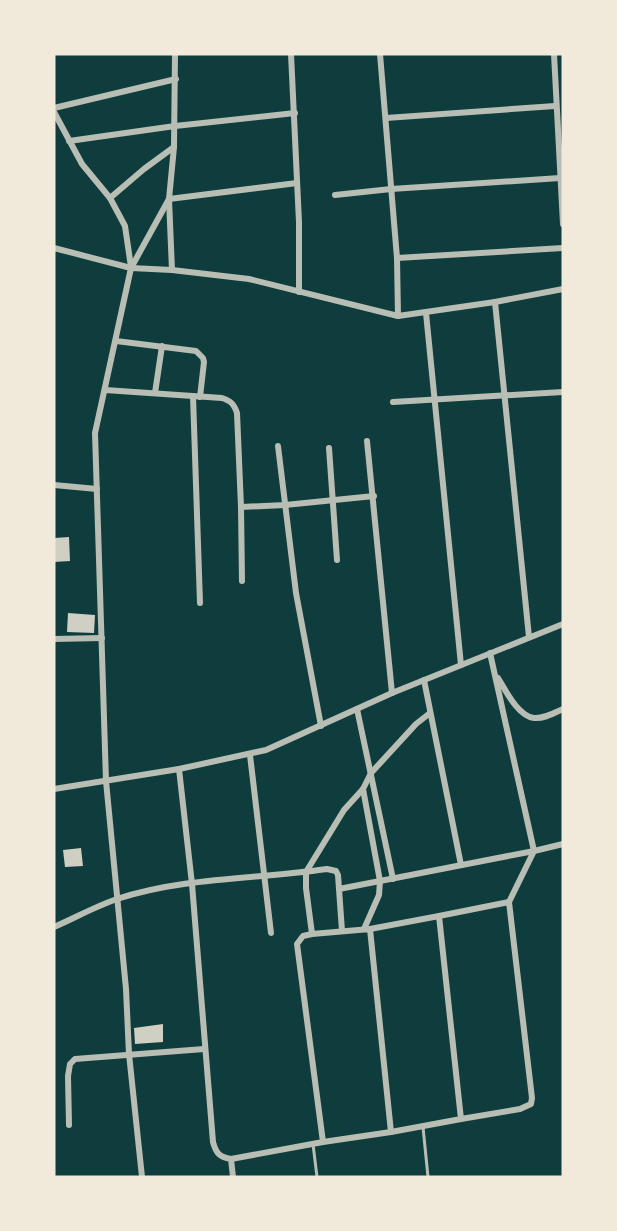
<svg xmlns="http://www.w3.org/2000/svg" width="617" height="1231" font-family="'IBM Plex Serif',serif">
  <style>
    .building { fill: #cfcfc3 }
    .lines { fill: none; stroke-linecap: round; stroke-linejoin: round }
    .service { stroke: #b8beb3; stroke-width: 3 }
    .minor { stroke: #b8beb3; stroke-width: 6 }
  </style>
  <rect width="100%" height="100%" fill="#0f3d3e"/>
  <!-- building -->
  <g class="building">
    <path d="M 69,537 L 70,561 L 54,562 L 54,538 Z"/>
    <path d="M 68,613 L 95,615 L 94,633 L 67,632 Z"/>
    <path d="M 81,848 L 83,866 L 65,867 L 63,850 Z"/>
    <path d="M 163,1024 L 163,1042 L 135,1044 L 134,1028 Z"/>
  </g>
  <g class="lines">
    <!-- service -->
    <g class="service">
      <path d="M 423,1127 L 428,1177"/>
      <path d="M 313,1144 L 317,1177"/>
    </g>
    <!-- minor -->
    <g class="minor">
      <path d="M 291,54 L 299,222 L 299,292"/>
      <path d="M 380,54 L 397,258 L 398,316"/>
      <path d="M 554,54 L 563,224"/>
      <path d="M 54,108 L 176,79"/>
      <path d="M 54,112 L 82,164 L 110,198 L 125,226 L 131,267"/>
      <path d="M 386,118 L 555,106"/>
      <path d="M 69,141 L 175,126 L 295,113"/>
      <path d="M 335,195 L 391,189 L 560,178"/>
      <path d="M 110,198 L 144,169 L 174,147"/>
      <path d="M 54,248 L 131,268 L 172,270 L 249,279 L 398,316 L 495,302 L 563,289"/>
      <path d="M 397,258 L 563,248"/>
      <path d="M 172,270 L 169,199 L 297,183"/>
      <path d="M 495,302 L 529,637"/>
      <path d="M 426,313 L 461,665"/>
      <path d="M 116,341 L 196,351 L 203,358 L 204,362 L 200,397"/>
      <path d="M 105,390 L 222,398 C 231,401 234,404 237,413 L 241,507"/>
      <path d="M 155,393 L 162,346"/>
      <path d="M 193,396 L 200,603"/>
      <path d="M 393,402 L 563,392"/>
      <path d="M 367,441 L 392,693"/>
      <path d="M 278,446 L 296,593 L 321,726"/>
      <path d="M 329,448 L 337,560"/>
      <path d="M 54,485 L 97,489"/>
      <path d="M 242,581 L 241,507 L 285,505 L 374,496"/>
      <path d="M 54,639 L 102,638"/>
      <path d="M 490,653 L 534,851 L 509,902"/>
      <path d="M 498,678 C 506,691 518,716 534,718 C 544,719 554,713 563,709"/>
      <path d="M 424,680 L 461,865"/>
      <path d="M 357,709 L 393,879"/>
      <path d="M 250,755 L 271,933"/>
      <path d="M 179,769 L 192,884 L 213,1142 C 216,1153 219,1157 231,1159 L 233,1177"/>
      <path d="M 54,789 L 179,769 L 266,750 L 392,693 L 563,624"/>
      <path d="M 363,789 L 380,881 L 379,895 L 364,929"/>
      <path d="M 339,889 L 534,851 L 563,844"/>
      <path d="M 439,916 L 509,902 L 532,1098 L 531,1104 L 520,1109 L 461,1119"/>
      <path d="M 54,927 C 75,918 96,906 117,899 C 183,877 259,879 327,869 L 336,871 L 338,875 L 342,931"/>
      <path d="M 370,929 L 439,916 L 461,1119 L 391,1132"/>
      <path d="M 69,1125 L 68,1076 L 70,1064 L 75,1059 L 204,1049"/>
      <path d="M 323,1142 L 391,1132 L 370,929 L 312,934 L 306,888 L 306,872 L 344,810 L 363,789 L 371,773 L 416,724 L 430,713"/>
      <path d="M 231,1159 L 323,1142 L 297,944 L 303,936 L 312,934"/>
      <path d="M 142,1177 L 129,1054 L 126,989 L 106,781 L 95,433 L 131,268 L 169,199 L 174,147 L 175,54"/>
    </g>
  </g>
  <!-- border -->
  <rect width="617" height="1231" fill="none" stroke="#f1e9da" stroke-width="111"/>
</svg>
